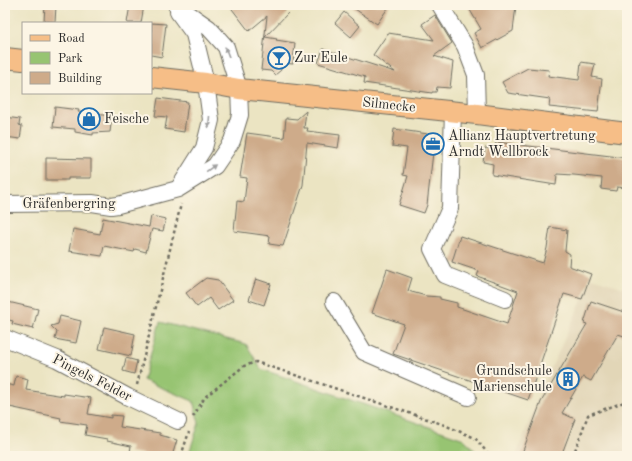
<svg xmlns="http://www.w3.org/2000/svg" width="632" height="461" font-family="'Old Standard TT',serif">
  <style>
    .built { fill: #e2d6b7 }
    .green { fill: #97c472; stroke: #61784e }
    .building { fill: #ceab8a }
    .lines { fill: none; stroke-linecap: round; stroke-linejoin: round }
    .minor-casing { stroke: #6e6c60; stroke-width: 18 }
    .major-casing { stroke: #6e6c60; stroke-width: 22 }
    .path { stroke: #6e6c60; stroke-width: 2.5; stroke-dasharray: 3 3; stroke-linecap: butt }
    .minor { stroke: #fff; stroke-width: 16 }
    .major { stroke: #f6be87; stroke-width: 20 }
    .oneway { fill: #a0a0a0 }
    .labels { text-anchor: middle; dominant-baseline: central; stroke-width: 4; stroke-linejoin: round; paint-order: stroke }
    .poi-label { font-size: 14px; fill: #2b2b2b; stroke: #fcf5e5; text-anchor: start }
    .street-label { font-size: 14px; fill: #2b2b2b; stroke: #fcf5e5 }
  </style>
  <rect width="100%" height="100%" fill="#fcf5e5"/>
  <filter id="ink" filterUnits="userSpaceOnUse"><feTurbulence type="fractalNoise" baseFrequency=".025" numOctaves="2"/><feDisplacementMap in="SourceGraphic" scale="8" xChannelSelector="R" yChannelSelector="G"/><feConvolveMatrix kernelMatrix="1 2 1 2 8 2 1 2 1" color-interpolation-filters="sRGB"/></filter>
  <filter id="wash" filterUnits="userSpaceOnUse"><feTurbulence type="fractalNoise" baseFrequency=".012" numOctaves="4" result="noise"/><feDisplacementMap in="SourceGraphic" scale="16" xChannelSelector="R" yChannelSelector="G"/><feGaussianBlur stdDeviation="0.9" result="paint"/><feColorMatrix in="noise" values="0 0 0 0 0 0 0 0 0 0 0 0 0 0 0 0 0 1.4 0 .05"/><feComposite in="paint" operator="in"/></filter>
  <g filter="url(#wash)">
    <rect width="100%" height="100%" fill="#ebe4c2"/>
    <!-- built -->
    <path class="built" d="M 592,278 L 627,289 L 627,456 L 516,456 L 539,395 Z"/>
    <!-- green -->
    <path class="green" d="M 160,322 L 246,344 L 261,369 L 464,439 L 480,456 L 188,456 L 199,423 L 193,401 L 143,380 Z"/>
    <g id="blocks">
      <!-- building -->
      <g class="building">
        <path d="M 45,5 L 56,6 L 55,22 L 44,21 Z"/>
        <path d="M 130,5 L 144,5 L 141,23 L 127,23 Z"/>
        <path d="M 229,5 L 281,5 L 281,6 L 288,13 L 265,37 L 277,39 L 276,40 L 295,43 L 293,64 L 282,63 L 281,70 L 275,75 L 271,71 L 261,70 L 267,16 L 249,31 Z"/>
        <path d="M 349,5 L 390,5 L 377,24 Z"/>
        <path d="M 467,5 L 516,5 L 513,31 L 482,48 L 474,33 L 481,29 Z"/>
        <path d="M 344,12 L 360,26 L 351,37 L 335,23 Z"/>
        <path d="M 435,15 L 452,43 L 434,56 L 453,62 L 450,88 L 437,87 L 436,92 L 432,92 L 432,93 L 364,83 L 365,77 L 318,63 L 323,49 L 395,72 L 373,55 L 388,33 L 434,40 L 422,24 Z"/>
        <path d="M 151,23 L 166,24 L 162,57 L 151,55 Z"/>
        <path d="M 581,62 L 595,64 L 592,77 L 602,79 L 598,112 L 549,107 L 550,99 L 508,93 L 502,82 L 528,68 L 549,70 L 548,76 L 579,80 Z"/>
        <path d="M 158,98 L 188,102 L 184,132 L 165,129 L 167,117 L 155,116 Z"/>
        <path d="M 55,107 L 79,110 L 78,112 L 112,116 L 110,132 L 93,133 L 93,135 L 75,132 L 75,129 L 53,127 Z"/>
        <path d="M 306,111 L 304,128 L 308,128 L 307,131 L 340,135 L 338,148 L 307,143 L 303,185 L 283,246 L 269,244 L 270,236 L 234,231 L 237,201 L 244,202 L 247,178 L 240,177 L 247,133 L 284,138 L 286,118 L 297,119 Z"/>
        <path d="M 5,117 L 20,119 L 19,125 L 22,126 L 20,139 L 5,137 Z"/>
        <path d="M 394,129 L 435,135 L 427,205 L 424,213 L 399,205 L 408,176 L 403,175 L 407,148 L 392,146 Z"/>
        <path d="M 496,142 L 627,158 L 627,188 L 617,187 L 616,191 L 601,189 L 602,178 L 574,175 L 557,174 L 556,185 L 492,175 L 493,164 L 483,162 L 485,148 L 495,149 Z"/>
        <path d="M 46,158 L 91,159 L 91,178 L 68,178 L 68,180 L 46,180 Z"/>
        <path d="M 151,216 L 166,219 L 163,231 L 152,229 L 146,252 L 135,249 L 134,252 L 104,246 L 102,256 L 69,251 L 73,229 L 100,234 L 103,218 L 149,227 Z"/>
        <path d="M 550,227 L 567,230 L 565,251 L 570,254 L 569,266 L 591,274 L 582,299 L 564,294 L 528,400 L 393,354 L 404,324 L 372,313 L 387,269 L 412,278 L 408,291 L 426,296 L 440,297 L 440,299 L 457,303 L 457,307 L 507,324 L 518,291 L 477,276 L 479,271 L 452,262 L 460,236 L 543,263 L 547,248 Z"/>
        <path d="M 206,278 L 218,280 L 233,300 L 218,310 L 209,298 L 197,307 L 186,293 Z"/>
        <path d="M 256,279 L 271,284 L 264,305 L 249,300 Z"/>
        <path d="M 591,301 L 627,313 L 627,337 L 618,334 L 591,381 L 583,377 L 562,413 L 575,419 L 561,456 L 521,456 L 541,402 L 587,324 L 584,323 Z"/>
        <path d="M 8,302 L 38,309 L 33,329 L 12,324 L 13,321 L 5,319 Z"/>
        <path d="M 60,316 L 81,321 L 76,343 L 55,339 L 57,332 L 51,326 L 58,324 Z"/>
        <path d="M 104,327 L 135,334 L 131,356 L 99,349 Z"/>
        <path d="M 126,358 L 137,361 L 134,374 L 123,371 Z"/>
        <path d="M 16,376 L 28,379 L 26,390 L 64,396 L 64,394 L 91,398 L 88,414 L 111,418 L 111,415 L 122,416 L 120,427 L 160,433 L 160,435 L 177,440 L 172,456 L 155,456 L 130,452 L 131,446 L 107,441 L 107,439 L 85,435 L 87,425 L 60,421 L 61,418 L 5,406 L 5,384 L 14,386 Z"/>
      </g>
    </g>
  </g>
  <g filter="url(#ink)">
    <use href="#blocks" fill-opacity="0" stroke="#6e6c60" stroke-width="1"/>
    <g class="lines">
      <!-- minor casing -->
      <g class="minor-casing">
        <g id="minor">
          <path d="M 440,5 L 465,46 L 476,75 L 477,114"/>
          <path d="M 178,12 L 194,34 L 206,83 L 211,120 L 204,148 L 180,186"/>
          <path d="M 453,111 L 450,208 L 432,249 L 445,275 L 505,299"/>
          <path d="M 5,204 L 92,203 L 111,206 L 118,205 L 178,189 L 215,166 L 232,141 L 240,115 L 239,89 L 226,47 L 209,28 L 176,5"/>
          <path d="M 334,302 L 364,352 L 468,397"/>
          <path d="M 5,338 L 57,359 L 128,397 L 178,421"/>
        </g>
      </g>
      <!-- major casing -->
      <g class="major-casing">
        <g id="major">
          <path d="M 5,58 L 23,60"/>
          <path d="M 151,77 L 206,83 L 239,89 L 477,114 L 627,133"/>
        </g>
      </g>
      <!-- path -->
      <g class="path">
        <path d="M 137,385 L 181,204"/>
        <path d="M 193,417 L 205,397 L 244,366 L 256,362 L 442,424 L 475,438 L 490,456"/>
        <path d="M 181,456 L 189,432"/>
        <path d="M 573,456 L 588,415 L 627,401"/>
      </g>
      <!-- minor -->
      <use href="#minor" class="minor"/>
      <!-- major -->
      <use href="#major" class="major"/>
    </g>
    <!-- one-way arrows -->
    <defs><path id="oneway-solid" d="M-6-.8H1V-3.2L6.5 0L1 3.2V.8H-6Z"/></defs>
    <g class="oneway">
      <use href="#oneway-solid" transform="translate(227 52) rotate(-111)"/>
      <use href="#oneway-solid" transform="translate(209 122) rotate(95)"/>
      <use href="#oneway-solid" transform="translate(211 168) rotate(-36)"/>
    </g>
  </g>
  <!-- icons -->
  <defs>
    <g id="bar-ring" transform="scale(1.15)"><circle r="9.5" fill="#fcf5e5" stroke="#1f6fb2" stroke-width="1.5"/><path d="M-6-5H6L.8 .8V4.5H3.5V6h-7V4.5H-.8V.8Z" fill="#1f6fb2"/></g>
    <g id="shop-ring" transform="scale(1.15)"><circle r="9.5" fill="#fcf5e5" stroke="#1f6fb2" stroke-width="1.5"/><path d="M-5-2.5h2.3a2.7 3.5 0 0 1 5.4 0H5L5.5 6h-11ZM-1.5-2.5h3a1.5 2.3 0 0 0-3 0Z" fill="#1f6fb2"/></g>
    <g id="office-ring" transform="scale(1.15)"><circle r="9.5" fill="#fcf5e5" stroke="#1f6fb2" stroke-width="1.5"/><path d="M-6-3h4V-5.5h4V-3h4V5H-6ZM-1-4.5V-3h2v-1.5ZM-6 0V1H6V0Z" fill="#1f6fb2"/></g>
    <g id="building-ring" transform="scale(1.15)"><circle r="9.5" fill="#fcf5e5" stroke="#1f6fb2" stroke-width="1.5"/><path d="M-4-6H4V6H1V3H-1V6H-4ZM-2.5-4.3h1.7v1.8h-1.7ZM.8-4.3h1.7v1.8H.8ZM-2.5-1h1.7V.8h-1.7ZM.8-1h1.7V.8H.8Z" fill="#1f6fb2"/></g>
  </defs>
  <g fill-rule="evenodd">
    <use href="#bar-ring" x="279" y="58"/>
    <use href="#shop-ring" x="89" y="119"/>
    <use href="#office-ring" x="433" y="144"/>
    <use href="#building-ring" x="568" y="379"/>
  </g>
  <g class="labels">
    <!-- poi labels -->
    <g class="poi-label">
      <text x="294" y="58">Zur Eule</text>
      <text x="104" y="119">Feische</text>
      <text x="448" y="136">Allianz Hauptvertretung<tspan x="448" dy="16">Arndt Wellbrock</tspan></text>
      <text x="552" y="371" text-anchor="end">Grundschule<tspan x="552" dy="16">Marienschule</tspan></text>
    </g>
    <!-- street labels -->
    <g class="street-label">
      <text transform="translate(389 105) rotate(6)">Silmecke</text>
      <text x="69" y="204">Gräfenbergring</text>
      <text transform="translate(92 378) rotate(27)">Pingels Felder</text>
    </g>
  </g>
  <!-- margin -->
  <rect width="632" height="461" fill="none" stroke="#fcf5e5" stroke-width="20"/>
  <!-- legend -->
  <rect x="22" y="22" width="130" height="72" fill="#fcf5e5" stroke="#a8a49b"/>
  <rect x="30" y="35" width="20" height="6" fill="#f6be87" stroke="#a8a49b"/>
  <text x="58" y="42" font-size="12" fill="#2b2b2b">Road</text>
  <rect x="30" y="52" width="20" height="12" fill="#97c472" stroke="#a8a49b"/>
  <text x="58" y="62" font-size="12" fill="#2b2b2b">Park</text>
  <rect x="30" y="72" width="20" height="12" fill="#ceab8a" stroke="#a8a49b"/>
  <text x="58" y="82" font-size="12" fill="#2b2b2b">Building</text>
</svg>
